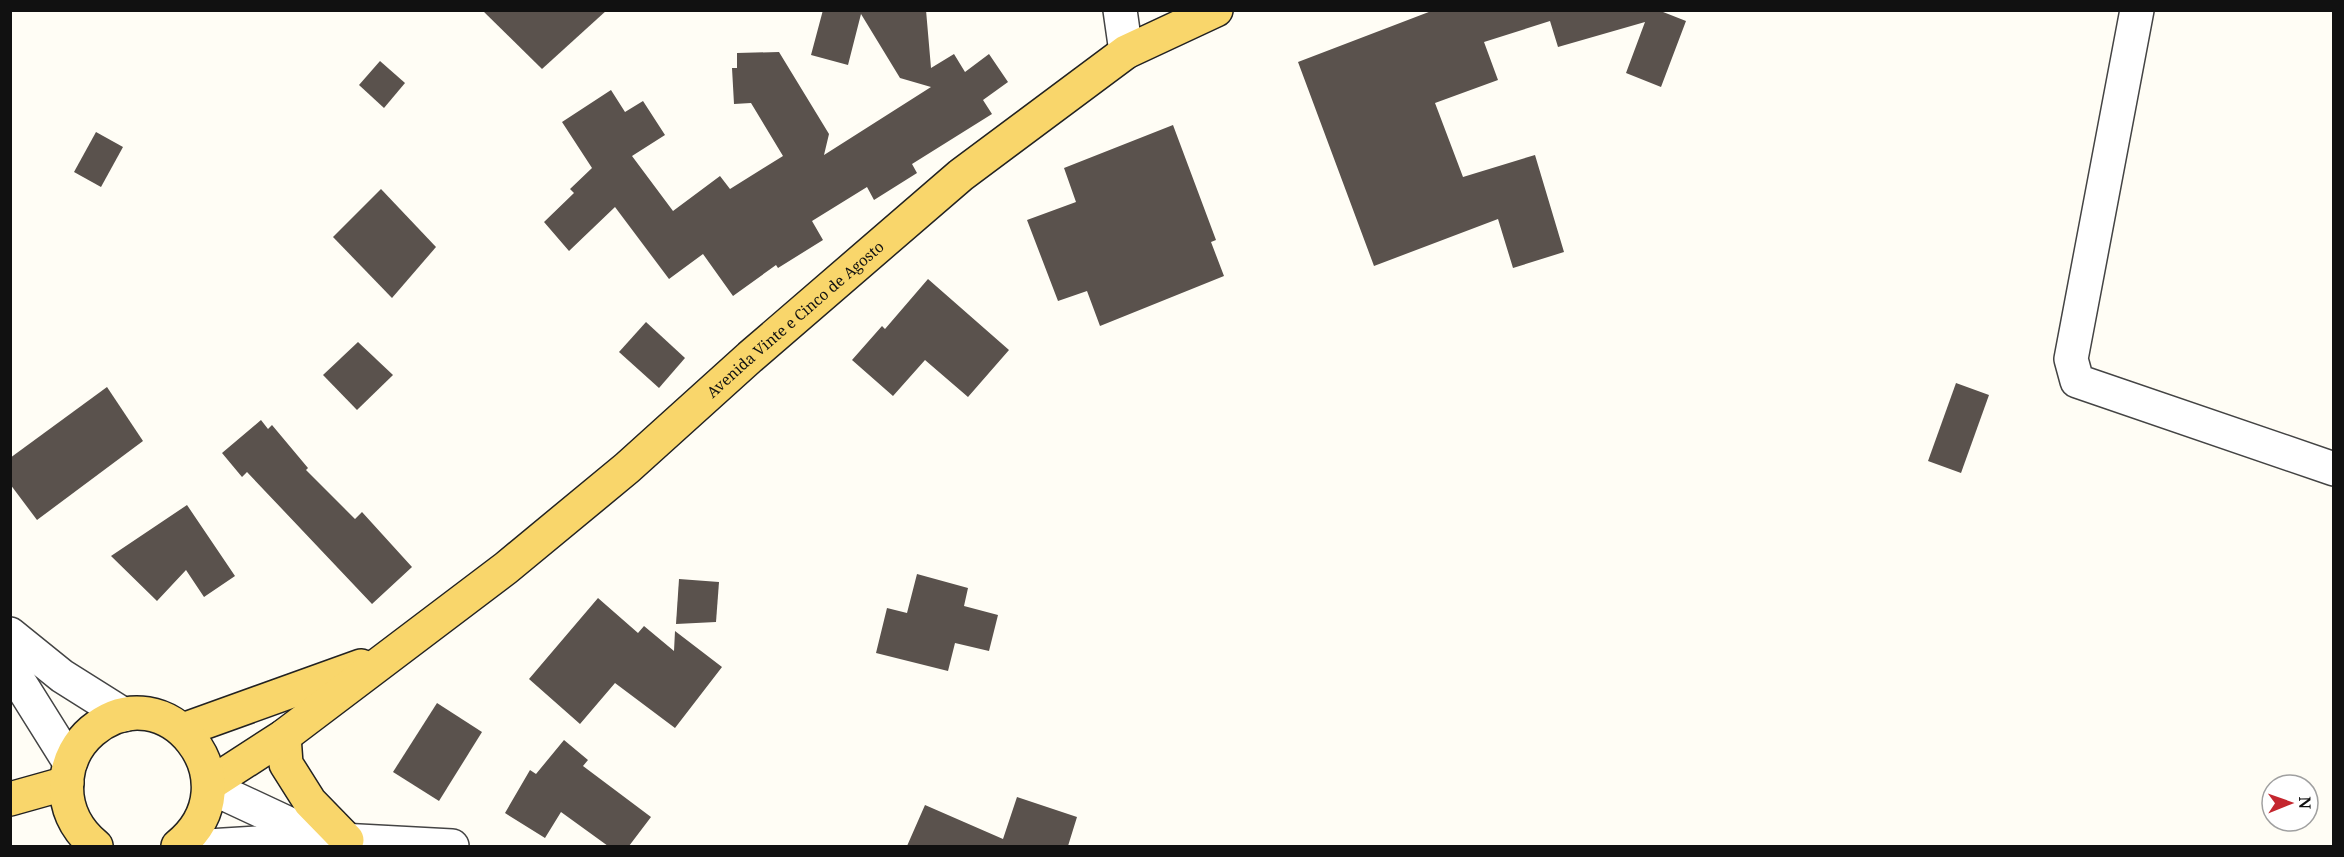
<svg xmlns="http://www.w3.org/2000/svg" width="2344" height="857" font-family="'Noto Serif',serif">
  <style>
    .building { fill: #5a524d }
    .lines { fill: none; stroke-linecap: round; stroke-linejoin: round }
    .minor-casing { stroke: #444; stroke-width: 36 }
    .major-casing { stroke: #222; stroke-width: 36 }
    .minor { stroke: #fff; stroke-width: 33 }
    .major { stroke: #f9d66b; stroke-width: 33 }
    .labels { text-anchor: middle; dominant-baseline: central; stroke-width: 6; stroke-linejoin: round; paint-order: stroke }
    .street-label { font-size: 15px; fill: #111; stroke: #fff }
  </style>
  <rect width="100%" height="100%" fill="#fffdf5"/>
  <!-- building -->
  <g class="building">
    <path d="M 482,10 L 607,10 L 542,69 Z"/>
    <path d="M 823,10 L 926,10 L 931,68 L 954,54 L 965,72 L 989,54 L 1008,82 L 983,100 L 992,114 L 912,164 L 917,173 L 874,200 L 867,187 L 812,221 L 823,240 L 778,268 L 776,265 L 733,296 L 703,254 L 669,279 L 615,207 L 569,251 L 544,222 L 574,193 L 570,189 L 592,168 L 562,122 L 611,90 L 625,112 L 643,101 L 665,135 L 632,156 L 673,211 L 720,176 L 730,189 L 783,156 L 751,103 L 734,104 L 732,68 L 737,68 L 737,53 L 779,52 L 829,134 L 824,155 L 931,87 L 900,78 L 861,14 L 848,65 L 811,55 Z"/>
    <path d="M 1434,10 L 1658,10 L 1686,21 L 1661,87 L 1626,73 L 1645,22 L 1558,47 L 1550,21 L 1484,42 L 1498,80 L 1435,103 L 1463,177 L 1535,155 L 1564,252 L 1513,268 L 1498,219 L 1374,266 L 1298,62 Z"/>
    <path d="M 380,61 L 405,83 L 384,108 L 359,85 Z"/>
    <path d="M 1173,125 L 1216,240 L 1211,242 L 1224,276 L 1100,326 L 1087,291 L 1058,301 L 1027,220 L 1076,202 L 1064,168 Z"/>
    <path d="M 96,132 L 123,147 L 101,187 L 74,172 Z"/>
    <path d="M 381,189 L 436,247 L 392,298 L 333,237 Z"/>
    <path d="M 928,279 L 1009,350 L 968,397 L 925,360 L 893,396 L 852,360 L 882,326 L 885,329 Z"/>
    <path d="M 646,322 L 685,358 L 659,388 L 619,352 Z"/>
    <path d="M 358,342 L 393,375 L 357,410 L 323,375 Z"/>
    <path d="M 1956,383 L 1989,395 L 1961,473 L 1928,461 Z"/>
    <path d="M 107,387 L 143,441 L 37,520 L 10,484 L 10,458 Z"/>
    <path d="M 261,420 L 268,429 L 272,425 L 308,468 L 306,470 L 355,519 L 362,512 L 412,567 L 372,604 L 247,472 L 242,477 L 222,453 Z"/>
    <path d="M 187,505 L 235,576 L 204,597 L 186,570 L 157,601 L 111,556 Z"/>
    <path d="M 917,574 L 968,588 L 964,606 L 998,615 L 989,651 L 955,643 L 948,671 L 876,653 L 887,608 L 907,613 Z"/>
    <path d="M 679,579 L 719,582 L 716,622 L 676,624 Z"/>
    <path d="M 598,598 L 638,633 L 644,626 L 674,651 L 675,631 L 722,667 L 675,728 L 615,683 L 580,724 L 529,679 Z"/>
    <path d="M 437,703 L 482,732 L 439,801 L 393,772 Z"/>
    <path d="M 564,740 L 588,760 L 583,766 L 651,817 L 629,846 L 608,846 L 561,812 L 545,838 L 505,813 L 530,770 L 536,774 Z"/>
    <path d="M 1017,797 L 1077,817 L 1068,846 L 907,846 L 925,805 L 1003,839 Z"/>
  </g>
  <g class="lines">
    <!-- minor casing -->
    <g class="minor-casing">
      <g id="minor">
        <path d="M 1120,10 L 1126,52"/>
        <path d="M 2137,10 L 2071,359 L 2077,381 L 2334,469"/>
        <path d="M 10,634 L 62,676 L 124,715"/>
        <path d="M 10,667 L 70,763"/>
        <path d="M 210,787 L 317,837"/>
        <path d="M 208,846 L 322,839 L 452,846"/>
      </g>
    </g>
    <!-- major casing -->
    <g class="major-casing">
      <g id="major">
        <path d="M 183,730 L 361,666"/>
        <path d="M 284,736 L 286,764 L 310,802 L 347,840"/>
        <path id="s1" d="M 210,784 L 284,736 L 506,568 L 627,468 L 750,357 L 961,175 L 1126,52 L 1216,10"/>
        <path d="M 10,799 L 67,783"/>
        <path d="M 96,846 C 75,829 64,806 67,778 C 69,760 78,743 92,731 C 165,669 257,782 178,846"/>
      </g>
    </g>
    <!-- minor -->
    <use href="#minor" class="minor"/>
    <!-- major -->
    <use href="#major" class="major"/>
  </g>
  <g class="labels">
    <!-- street labels -->
    <g class="street-label">
      <text stroke="none"><textPath href="#s1" startOffset="748">Avenida Vinte e Cinco de Agosto</textPath></text>
    </g>
  </g>
  <!-- border -->
  <rect width="2344" height="857" fill="none" stroke="#111111" stroke-width="24"/>
  <!-- north arrow -->
  <g transform="translate(2290 803) rotate(89)"><circle r="28" fill="#ffffff" stroke="#a0a0a0" stroke-width="1.5"/>
  <path d="M0-4.5L10 22L0 15L-10 22Z" fill="#c4262e"/>
  <text y="-9" font-size="16" font-weight="bold" text-anchor="middle" fill="#111111">N</text>
  </g>
</svg>
